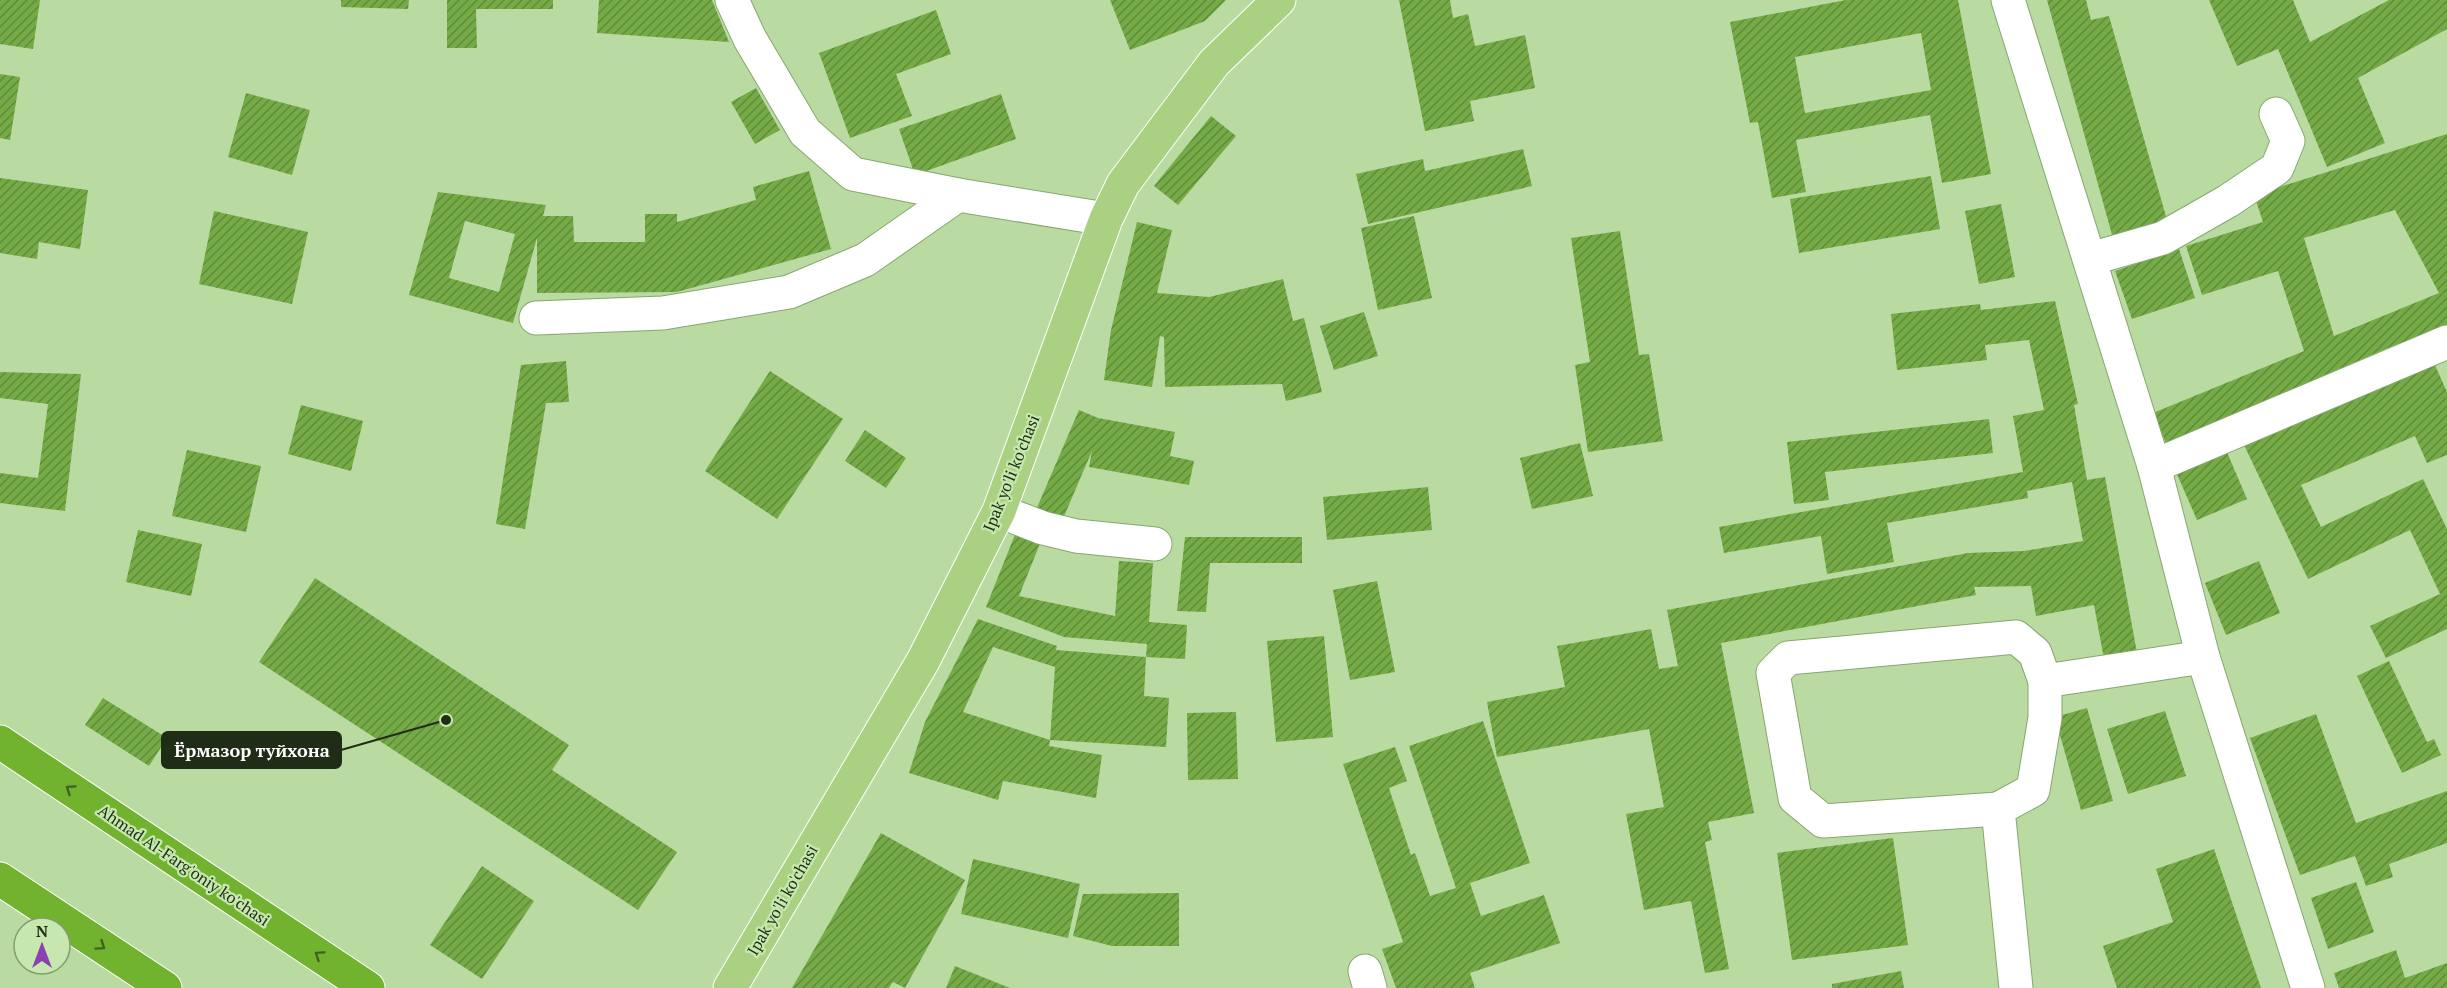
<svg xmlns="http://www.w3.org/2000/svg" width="2447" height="988" font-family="'PT Serif',serif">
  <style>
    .building { fill: url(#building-hatch); fill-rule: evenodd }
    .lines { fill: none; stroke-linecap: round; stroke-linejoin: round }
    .minor-casing { stroke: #86a76f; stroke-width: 35 }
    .major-casing { stroke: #fff; stroke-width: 35 }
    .highway-casing { stroke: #fff; stroke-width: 35 }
    .minor { stroke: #fff; stroke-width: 33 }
    .major { stroke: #aad182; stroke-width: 33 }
    .highway { stroke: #71b32f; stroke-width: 33 }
    .oneway { stroke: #406220 }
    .labels { text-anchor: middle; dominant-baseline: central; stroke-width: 4.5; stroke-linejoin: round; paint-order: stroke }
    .street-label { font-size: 16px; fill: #1f2c16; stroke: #c6e8ae }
    .leader { fill: none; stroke: #1f2c16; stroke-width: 2 }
    .callout-dot { fill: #1f2c16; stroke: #c6e8ae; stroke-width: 2 }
    .callout { fill: #1f2c16; stroke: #1f2c16; stroke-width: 2 }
    .callout-label { font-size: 18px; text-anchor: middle; font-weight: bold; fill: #fff }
  </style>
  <defs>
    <pattern id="building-hatch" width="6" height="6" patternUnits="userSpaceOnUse" patternTransform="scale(1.5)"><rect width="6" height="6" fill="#75ab47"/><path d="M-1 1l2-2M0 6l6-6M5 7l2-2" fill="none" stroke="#5f8b3a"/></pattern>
  </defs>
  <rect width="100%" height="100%" fill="#b9dba1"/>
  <!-- building -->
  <g class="building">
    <path d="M 0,0 L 40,0 L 33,49 L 0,44 Z"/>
    <path d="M 341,0 L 409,0 L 408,9 L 341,7 Z"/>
    <path d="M 447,0 L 553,0 L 553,9 L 476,9 L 477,48 L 447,48 Z"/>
    <path d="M 599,0 L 712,0 L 729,42 L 597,33 Z"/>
    <path d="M 1110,0 L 1226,0 L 1205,21 L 1130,50 Z"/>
    <path d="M 1399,0 L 1450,0 L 1453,18 L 1468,14 L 1475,46 L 1525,35 L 1535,88 L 1470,101 L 1474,121 L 1425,131 Z"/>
    <path d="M 1846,0 L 1958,0 L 1991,174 L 1942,183 L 1930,115 L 1796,140 L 1806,192 L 1772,198 L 1758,122 L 1750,123 L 1730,22 ZM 1921,33 L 1931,90 L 1805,113 L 1795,57 Z"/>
    <path d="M 2047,0 L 2086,0 L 2091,20 L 2109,16 L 2169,227 L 2114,242 Z"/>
    <path d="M 2209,0 L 2293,0 L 2310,42 L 2389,0 L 2447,0 L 2447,29 L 2358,78 L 2385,143 L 2327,167 L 2278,49 L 2237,66 Z"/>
    <path d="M 936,10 L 951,54 L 896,74 L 912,116 L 850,138 L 819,53 Z"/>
    <path d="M 0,74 L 20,77 L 10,140 L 0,138 Z"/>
    <path d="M 756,88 L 780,130 L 755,144 L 731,102 Z"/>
    <path d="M 246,93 L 310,110 L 292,175 L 228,157 Z"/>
    <path d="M 1001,94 L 1016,139 L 915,175 L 899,129 Z"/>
    <path d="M 1211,116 L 1236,136 L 1178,205 L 1154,186 Z"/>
    <path d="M 2447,134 L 2447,330 L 2395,345 L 2166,443 L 2153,413 L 2304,351 L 2278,271 L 2202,295 L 2186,246 L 2263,222 L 2254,195 ZM 2395,210 L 2439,293 L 2334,336 L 2304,238 Z"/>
    <path d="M 1523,149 L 1532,186 L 1368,224 L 1356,174 L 1423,159 L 1425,171 Z"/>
    <path d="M 809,171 L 831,249 L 677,292 L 537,293 L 537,238 L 513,323 L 409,295 L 438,192 L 546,205 L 543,216 L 573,216 L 574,242 L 645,242 L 645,214 L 677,214 L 677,222 L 756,200 L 753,187 ZM 465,221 L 515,234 L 499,292 L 449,278 Z"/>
    <path d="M 1931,176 L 1940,229 L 1799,253 L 1790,199 Z"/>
    <path d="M 0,178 L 88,190 L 80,249 L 39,242 L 37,259 L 0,253 Z"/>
    <path d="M 2001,204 L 2015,277 L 1979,284 L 1965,211 Z"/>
    <path d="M 214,211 L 308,232 L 292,304 L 199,284 Z"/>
    <path d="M 1414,216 L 1432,298 L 1378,310 L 1361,228 Z"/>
    <path d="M 1137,222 L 1172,230 L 1157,293 L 1209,297 L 1283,279 L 1293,321 L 1304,318 L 1322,392 L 1286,401 L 1282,384 L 1165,387 L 1164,337 L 1160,336 L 1152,387 L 1104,380 L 1111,330 Z"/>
    <path d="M 1620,231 L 1639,355 L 1649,354 L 1663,441 L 1588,452 L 1575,365 L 1590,362 L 1571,238 Z"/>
    <path d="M 2179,249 L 2195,298 L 2132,319 L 2115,271 Z"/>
    <path d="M 2055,301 L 2078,404 L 2074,405 L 2087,480 L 2105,477 L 2137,653 L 2104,659 L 2094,605 L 2036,616 L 2031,586 L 1974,587 L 1976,595 L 1721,643 L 1754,813 L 1708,822 L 1712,840 L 1705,842 L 1729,969 L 1705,973 L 1691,901 L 1644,910 L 1626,814 L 1664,807 L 1649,729 L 1497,757 L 1487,702 L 1565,687 L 1557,646 L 1651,629 L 1659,669 L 1678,666 L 1667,610 L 1968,553 L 2024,551 L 2083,541 L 2072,482 L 2027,491 L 2028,498 L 1887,523 L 1894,562 L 1827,574 L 1821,536 L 1724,553 L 1719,527 L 2023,472 L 2013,416 L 2044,410 L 2029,340 L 1985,345 L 1987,360 L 1897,370 L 1891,314 L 1980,304 L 1981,310 Z"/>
    <path d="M 1364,312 L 1378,356 L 1334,370 L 1320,326 Z"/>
    <path d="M 566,361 L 569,402 L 546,403 L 525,529 L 496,524 L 521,365 Z"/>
    <path d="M 2435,365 L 2447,392 L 2447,455 L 2427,463 L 2415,436 L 2301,485 L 2321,527 L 2423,479 L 2447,529 L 2447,629 L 2386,658 L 2370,626 L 2440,594 L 2410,530 L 2308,579 L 2244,445 Z"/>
    <path d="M 770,371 L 843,419 L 777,519 L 705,471 Z"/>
    <path d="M 0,372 L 81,374 L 65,511 L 0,503 L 0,473 L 38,478 L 48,404 L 0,398 Z"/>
    <path d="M 301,405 L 363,421 L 351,471 L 288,454 Z"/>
    <path d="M 1079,410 L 1098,418 L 1175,432 L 1170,456 L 1194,461 L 1189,485 L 1089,467 L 1092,451 L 1059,528 L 1033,517 Z"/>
    <path d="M 1989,419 L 1993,453 L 1825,472 L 1829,500 L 1794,504 L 1787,442 Z"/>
    <path d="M 865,430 L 906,458 L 886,488 L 845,461 Z"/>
    <path d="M 1580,443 L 1593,496 L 1532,509 L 1520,458 Z"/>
    <path d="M 187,450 L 261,466 L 246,532 L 172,516 Z"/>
    <path d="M 2226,450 L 2247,499 L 2197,520 L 2176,472 Z"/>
    <path d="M 1428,487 L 1432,530 L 1327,540 L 1323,497 Z"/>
    <path d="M 138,530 L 202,544 L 191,596 L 126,582 Z"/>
    <path d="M 1016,532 L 1041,541 L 1019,596 L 1115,616 L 1119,561 L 1153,563 L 1149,622 L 1187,625 L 1185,659 L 1146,657 L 1144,696 L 1169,698 L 1166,747 L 1050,740 L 1055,667 L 993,647 L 963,712 L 1050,740 L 1049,746 L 1102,755 L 1096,798 L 1003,781 L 998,800 L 909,773 L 925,722 L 978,619 L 1057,646 L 1056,650 L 1146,657 L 1147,644 L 1064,637 L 986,607 Z"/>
    <path d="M 1185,537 L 1302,537 L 1302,563 L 1210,563 L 1206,612 L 1177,611 Z"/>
    <path d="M 2259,561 L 2280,613 L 2226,635 L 2205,583 Z"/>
    <path d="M 315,578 L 569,745 L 552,770 L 677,852 L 638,910 L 259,662 Z"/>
    <path d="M 1377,581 L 1395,672 L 1350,680 L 1333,590 Z"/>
    <path d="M 1324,636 L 1333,737 L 1276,742 L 1267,641 Z"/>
    <path d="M 2389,661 L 2427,742 L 2434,739 L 2441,755 L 2402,773 L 2357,676 Z"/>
    <path d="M 103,698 L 167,738 L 149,766 L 85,725 Z"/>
    <path d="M 2087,708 L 2113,801 L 2081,810 L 2055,717 Z"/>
    <path d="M 2165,711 L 2186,776 L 2128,794 L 2107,729 Z"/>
    <path d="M 1236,712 L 1238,779 L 1188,780 L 1187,713 Z"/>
    <path d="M 2316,714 L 2356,823 L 2447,791 L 2447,843 L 2389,864 L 2393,877 L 2366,886 L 2355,856 L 2300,875 L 2250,738 Z"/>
    <path d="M 1483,721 L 1530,863 L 1470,883 L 1481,916 L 1544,895 L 1560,943 L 1470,973 L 1475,988 L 1396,988 L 1382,949 L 1403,942 L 1343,764 L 1395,747 L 1407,781 L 1389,788 L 1411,855 L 1415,853 L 1430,896 L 1456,888 L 1409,746 Z"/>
    <path d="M 881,833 L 965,880 L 905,988 L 893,982 L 889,988 L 792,988 Z"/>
    <path d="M 1893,838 L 1908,945 L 1792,960 L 1777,853 Z"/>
    <path d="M 2214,849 L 2261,988 L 2117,988 L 2103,946 L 2173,922 L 2156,869 Z"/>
    <path d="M 973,859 L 1080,884 L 1068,938 L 961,914 Z"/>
    <path d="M 482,866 L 534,901 L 482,979 L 430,945 Z"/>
    <path d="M 2356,882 L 2374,932 L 2328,949 L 2311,898 Z"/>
    <path d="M 1179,893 L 1179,946 L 1112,946 L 1073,936 L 1083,894 Z"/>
    <path d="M 2396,950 L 2405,978 L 2447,963 L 2447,988 L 2339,988 L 2334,973 Z"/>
    <path d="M 955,966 L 1010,988 L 946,988 Z"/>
    <path d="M 1901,971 L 1904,988 L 1832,988 L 1832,984 Z"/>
  </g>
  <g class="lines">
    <!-- minor casing -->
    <g class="minor-casing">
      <g id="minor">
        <path d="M 732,0 L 750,39 L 805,132 L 853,174 L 958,195 L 1106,219"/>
        <path d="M 2008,0 L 2154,466 L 2203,657 L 2308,988"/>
        <path d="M 2090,259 L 2163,238 L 2228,201 L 2277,168 L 2288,141 L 2276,114"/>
        <path d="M 536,318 L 663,313 L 789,292 L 865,260 L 958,195"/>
        <path d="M 2154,466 L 2447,342"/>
        <path d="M 999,511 L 1043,528 L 1076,536 L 1155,544"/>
        <path d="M 1998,809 L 1823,821 L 1795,798 L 1773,673 L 1788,658 L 2016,637 L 2035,653 L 2045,681"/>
        <path d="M 1365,971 L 1370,988"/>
        <path d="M 2016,988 L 1998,809 L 2033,790 L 2045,718 L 2045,681 L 2203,657"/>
      </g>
    </g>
    <!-- major casing -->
    <g class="major-casing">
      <path id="major" d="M 730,988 L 923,661 L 999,511 L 1106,219 L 1123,184 L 1214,63 L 1279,0"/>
    </g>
    <!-- highway casing -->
    <g class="highway-casing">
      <g id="highway">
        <path d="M 0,742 L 368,988"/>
        <path d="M 0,879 L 165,988"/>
      </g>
    </g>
    <!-- minor -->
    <use href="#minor" class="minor"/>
    <!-- major -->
    <use href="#major" class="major"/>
    <!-- highway -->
    <use href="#highway" class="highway"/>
  </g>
  <!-- one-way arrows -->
  <defs><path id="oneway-chevron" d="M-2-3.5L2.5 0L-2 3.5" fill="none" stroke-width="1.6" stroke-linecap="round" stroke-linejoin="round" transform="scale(1.5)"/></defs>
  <g class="oneway">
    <use href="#oneway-chevron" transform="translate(70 789) rotate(-146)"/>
    <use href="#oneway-chevron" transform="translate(101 946) rotate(34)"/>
    <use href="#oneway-chevron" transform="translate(319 955) rotate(-146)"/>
  </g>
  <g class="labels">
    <!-- street labels -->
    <g class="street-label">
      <text transform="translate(1011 473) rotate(-68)">Ipak yo'li ko'chasi</text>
      <text transform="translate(184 865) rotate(34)">Ahmad Al-Farg'oniy ko'chasi</text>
      <text transform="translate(782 900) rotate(-60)">Ipak yo'li ko'chasi</text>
    </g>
  </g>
  <!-- callouts -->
  <path class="leader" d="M446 720L341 750"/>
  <circle class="callout-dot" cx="446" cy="720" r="6"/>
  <rect class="callout" x="162" y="732" width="179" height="36" rx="6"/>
  <g class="callout-label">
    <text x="252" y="757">Ёрмазор туйхона</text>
  </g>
  <!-- north arrow -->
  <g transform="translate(42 946)"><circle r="28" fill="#c6e8ae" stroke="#839d71" stroke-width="1.5"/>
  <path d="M0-4.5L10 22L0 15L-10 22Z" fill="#8c41b2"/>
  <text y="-9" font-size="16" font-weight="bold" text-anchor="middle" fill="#1f2c16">N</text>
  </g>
</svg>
